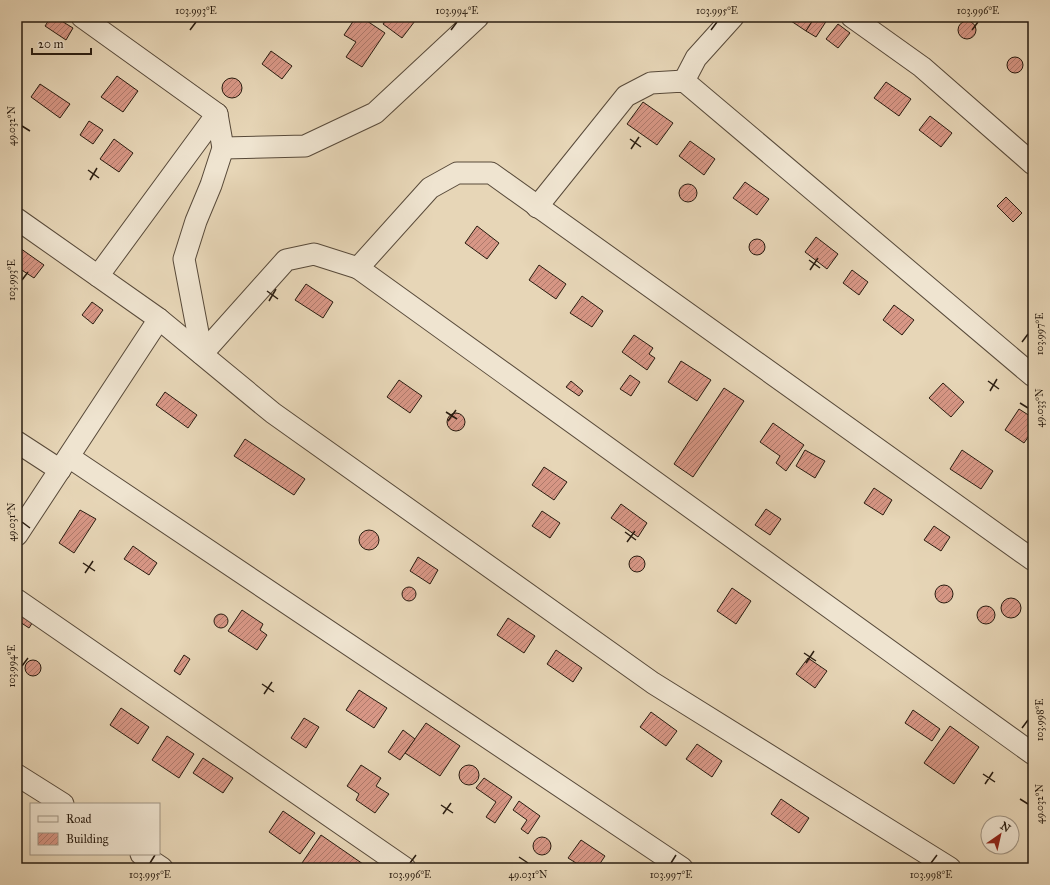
<svg xmlns="http://www.w3.org/2000/svg" width="1050" height="885" font-family="'IM FELL Great Primer',serif">
  <style>
    .building { fill: url(#building-hatch); stroke: #291c10 }
    .lines { fill: none; stroke-linecap: round; stroke-linejoin: round }
    .minor-casing { stroke: #584a3a; stroke-width: 23 }
    .minor { stroke: #efe4d0; stroke-width: 21 }
    .ticks { fill: none; stroke: #291c10; stroke-width: 1.5 }
    .neatline { fill: none; stroke: #291c10; stroke-width: 1.5 }
    .ticks-label { font-size: 10px; text-anchor: middle; fill: #291c10 }
  </style>
  <defs>
    <pattern id="building-hatch" width="6" height="6" patternUnits="userSpaceOnUse"><rect width="6" height="6" fill="#d89786"/><path d="M-1 1l2-2M0 6l6-6M5 7l2-2" fill="none" stroke="#af7a6c"/></pattern>
  </defs>
  <rect width="100%" height="100%" fill="#e7d6b7"/>
  <filter id="stains"><feTurbulence type="fractalNoise" baseFrequency=".005" numOctaves="4"/><feColorMatrix values="0 0 0 0 .2 0 0 0 0 .09 0 0 0 0 .02 0 0 0 .5 -.17"/></filter>
  <radialGradient id="worn" r=".72"><stop offset=".6" stop-color="#630" stop-opacity="0"/><stop offset="1" stop-color="#630" stop-opacity=".3"/></radialGradient>
  <!-- building -->
  <g class="building">
    <path d="M 51,17 L 55,17 L 73,28 L 66,40 L 45,26 Z"/>
    <path d="M 356,17 L 361,17 L 385,33 L 362,67 L 346,57 L 356,42 L 344,35 Z"/>
    <path d="M 388,17 L 418,17 L 402,38 L 383,24 Z"/>
    <path d="M 785,17 L 815,17 L 806,31 Z"/>
    <path d="M 815,17 L 822,17 L 827,20 L 816,37 L 806,31 Z"/>
    <circle cx="967" cy="30" r="9"/>
    <path d="M 838,24 L 850,33 L 838,48 L 826,39 Z"/>
    <path d="M 271,51 L 292,66 L 282,79 L 262,64 Z"/>
    <circle cx="1015" cy="65" r="8"/>
    <path d="M 117,76 L 138,91 L 123,112 L 101,97 Z"/>
    <circle cx="232" cy="88" r="10"/>
    <path d="M 886,82 L 911,99 L 899,116 L 874,98 Z"/>
    <path d="M 40,84 L 70,104 L 60,118 L 31,97 Z"/>
    <path d="M 643,102 L 673,123 L 657,145 L 627,124 Z"/>
    <path d="M 930,116 L 952,133 L 941,147 L 919,130 Z"/>
    <path d="M 89,121 L 103,130 L 93,144 L 80,135 Z"/>
    <path d="M 114,139 L 133,153 L 119,172 L 100,159 Z"/>
    <path d="M 690,141 L 715,159 L 704,175 L 679,156 Z"/>
    <path d="M 745,182 L 769,199 L 757,215 L 733,198 Z"/>
    <circle cx="688" cy="193" r="9"/>
    <path d="M 1006,197 L 1022,213 L 1013,222 L 997,206 Z"/>
    <path d="M 477,226 L 499,243 L 487,259 L 465,243 Z"/>
    <path d="M 816,237 L 838,254 L 827,269 L 805,252 Z"/>
    <circle cx="757" cy="247" r="8"/>
    <path d="M 17,246 L 44,265 L 34,278 L 17,267 Z"/>
    <path d="M 539,265 L 566,284 L 556,299 L 529,280 Z"/>
    <path d="M 852,270 L 868,282 L 859,295 L 843,283 Z"/>
    <path d="M 306,284 L 333,302 L 323,318 L 295,300 Z"/>
    <path d="M 582,296 L 603,311 L 592,327 L 570,313 Z"/>
    <path d="M 92,302 L 103,310 L 93,324 L 82,315 Z"/>
    <path d="M 894,305 L 914,320 L 902,335 L 883,320 Z"/>
    <path d="M 634,335 L 653,348 L 649,354 L 655,358 L 647,370 L 622,352 Z"/>
    <path d="M 681,361 L 711,380 L 697,401 L 668,382 Z"/>
    <path d="M 630,375 L 640,382 L 631,396 L 620,389 Z"/>
    <path d="M 399,380 L 422,396 L 410,413 L 387,397 Z"/>
    <path d="M 571,381 L 583,391 L 579,396 L 566,387 Z"/>
    <path d="M 943,383 L 964,402 L 951,417 L 929,398 Z"/>
    <path d="M 724,388 L 744,401 L 693,477 L 674,464 Z"/>
    <path d="M 165,392 L 197,415 L 188,428 L 156,405 Z"/>
    <path d="M 1019,409 L 1033,418 L 1033,430 L 1024,443 L 1005,430 Z"/>
    <circle cx="456" cy="422" r="9"/>
    <path d="M 773,423 L 804,445 L 786,471 L 776,463 L 780,456 L 760,442 Z"/>
    <path d="M 245,439 L 305,479 L 294,495 L 234,456 Z"/>
    <path d="M 805,450 L 825,461 L 815,478 L 796,466 Z"/>
    <path d="M 962,450 L 993,471 L 981,489 L 950,469 Z"/>
    <path d="M 544,467 L 567,482 L 554,500 L 532,485 Z"/>
    <path d="M 874,488 L 892,500 L 883,515 L 864,503 Z"/>
    <path d="M 621,504 L 647,523 L 638,537 L 611,518 Z"/>
    <path d="M 766,509 L 781,519 L 770,535 L 755,525 Z"/>
    <path d="M 80,510 L 96,519 L 74,553 L 59,543 Z"/>
    <path d="M 542,511 L 560,523 L 550,538 L 532,526 Z"/>
    <path d="M 934,526 L 950,537 L 941,551 L 924,540 Z"/>
    <circle cx="369" cy="540" r="10"/>
    <path d="M 133,546 L 157,563 L 149,575 L 124,559 Z"/>
    <circle cx="637" cy="564" r="8"/>
    <path d="M 418,557 L 438,570 L 430,584 L 410,571 Z"/>
    <circle cx="944" cy="594" r="9"/>
    <circle cx="409" cy="594" r="7"/>
    <path d="M 732,588 L 751,601 L 736,624 L 717,611 Z"/>
    <circle cx="1011" cy="608" r="10"/>
    <circle cx="986" cy="615" r="9"/>
    <path d="M 242,610 L 263,624 L 260,630 L 267,635 L 257,650 L 228,631 Z"/>
    <path d="M 17,611 L 36,617 L 29,628 L 17,620 Z"/>
    <circle cx="221" cy="621" r="7"/>
    <path d="M 508,618 L 535,636 L 524,653 L 497,635 Z"/>
    <path d="M 556,650 L 582,668 L 573,682 L 547,664 Z"/>
    <path d="M 184,655 L 190,659 L 180,675 L 174,671 Z"/>
    <path d="M 808,658 L 827,671 L 815,688 L 796,674 Z"/>
    <circle cx="33" cy="668" r="8"/>
    <path d="M 359,690 L 387,708 L 374,728 L 346,710 Z"/>
    <path d="M 121,708 L 149,727 L 138,744 L 110,725 Z"/>
    <path d="M 913,710 L 940,729 L 932,741 L 905,723 Z"/>
    <path d="M 651,712 L 677,731 L 666,746 L 640,727 Z"/>
    <path d="M 304,718 L 319,727 L 306,748 L 291,738 Z"/>
    <path d="M 426,723 L 460,746 L 440,776 L 405,753 Z"/>
    <path d="M 950,726 L 979,747 L 954,784 L 924,763 Z"/>
    <path d="M 403,730 L 415,739 L 400,760 L 388,752 Z"/>
    <path d="M 167,736 L 194,754 L 179,778 L 152,760 Z"/>
    <path d="M 697,744 L 722,761 L 712,777 L 686,759 Z"/>
    <path d="M 203,758 L 233,778 L 223,793 L 193,773 Z"/>
    <circle cx="469" cy="775" r="10"/>
    <path d="M 361,765 L 381,778 L 376,786 L 389,794 L 375,813 L 356,800 L 359,794 L 347,786 Z"/>
    <path d="M 484,778 L 512,797 L 495,823 L 486,817 L 496,802 L 476,788 Z"/>
    <path d="M 781,799 L 809,818 L 799,833 L 771,814 Z"/>
    <path d="M 519,801 L 540,816 L 528,834 L 521,829 L 527,820 L 513,810 Z"/>
    <path d="M 283,811 L 315,833 L 300,854 L 269,832 Z"/>
    <path d="M 321,835 L 363,864 L 360,868 L 309,868 L 302,863 Z"/>
    <circle cx="542" cy="846" r="9"/>
    <path d="M 581,840 L 605,856 L 597,868 L 584,868 L 568,858 Z"/>
  </g>
  <g class="lines">
    <!-- minor casing -->
    <g class="minor-casing">
      <g id="minor">
        <path d="M 82,17 L 217,114 L 223,148 L 211,185 L 196,221 L 184,259 L 202,354"/>
        <path d="M 852,17 L 922,67 L 1033,164"/>
        <path d="M 684,81 L 696,58 L 733,17"/>
        <path d="M 223,148 L 305,146 L 375,113 L 478,17"/>
        <path d="M 537,207 L 626,96 L 651,83 L 684,81 L 1033,376"/>
        <path d="M 17,219 L 159,319 L 273,413 L 653,683 L 950,868"/>
        <path d="M 358,268 L 1033,754"/>
        <path d="M 98,276 L 217,114"/>
        <path d="M 202,354 L 286,260 L 314,254 L 358,268 L 430,188 L 457,173 L 491,173 L 1033,560"/>
        <path d="M 17,442 L 60,470"/>
        <path d="M 69,457 L 682,868"/>
        <path d="M 17,535 L 159,319"/>
        <path d="M 17,600 L 405,868"/>
        <path d="M 17,775 L 63,804"/>
        <path d="M 141,854 L 162,868"/>
      </g>
    </g>
    <!-- minor -->
    <use href="#minor" class="minor"/>
  </g>
  <!-- ticks -->
  <path class="ticks" d="M 190,30 L 196,22M 451,30 L 457,22M 711,30 L 717,22M 972,30 L 978,22M 22,126 L 30,131M 630,139 L 641,147M 631,149 L 639,137M 88,170 L 99,178M 90,180 L 97,168M 809,260 L 820,268M 810,270 L 818,258M 22,280 L 28,272M 267,291 L 278,299M 269,301 L 276,289M 1022,342 L 1028,334M 988,381 L 999,389M 990,391 L 997,379M 1020,403 L 1028,408M 446,412 L 457,419M 448,421 L 456,410M 22,522 L 30,528M 625,532 L 636,540M 627,542 L 635,531M 83,563 L 95,571M 85,573 L 93,561M 804,653 L 816,661M 806,663 L 814,651M 22,666 L 28,658M 262,684 L 274,692M 264,694 L 272,682M 1022,728 L 1028,720M 983,774 L 995,782M 985,784 L 993,772M 1020,799 L 1028,804M 441,805 L 453,813M 443,814 L 451,803M 519,857 L 528,863M 150,863 L 155,855M 410,863 L 416,855M 671,863 L 676,855M 931,863 L 937,855"/>
  <!-- margin -->
  <rect width="1050" height="885" fill="none" stroke="#e7d6b7" stroke-width="44"/>
  <!-- legend -->
  <rect x="30" y="803" width="130" height="52" fill="#efe4d0" stroke="#a09483"/>
  <rect x="38" y="816" width="20" height="6" fill="#efe4d0" stroke="#a09483"/>
  <text x="66" y="823" font-size="12" fill="#291c10">Road</text>
  <rect x="38" y="833" width="20" height="12" fill="url(#building-hatch)" stroke="#a09483"/>
  <text x="66" y="843" font-size="12" fill="#291c10">Building</text>
  <!-- north arrow -->
  <g transform="translate(1000 835) rotate(34)"><circle r="19" fill="#efe4d0" stroke="#a09483"/>
  <path d="M0-3L7 15L0 10L-7 15Z" fill="#8f2418"/>
  <text y="-6" font-size="11" font-weight="bold" text-anchor="middle" fill="#291c10">N</text>
  </g>
  <!-- scale -->
  <path d="M32 48v6h59v-6" fill="none" stroke="#291c10" stroke-width="2"/>
  <text x="38" y="48" font-size="12" fill="#291c10" stroke="#efe4d0" stroke-width="3" paint-order="stroke">20 m</text>
  <rect x="22" y="22" width="1006" height="841" class="neatline"/>
  <g class="ticks-label">
    <text x="196" y="14">103.993°E</text>
    <text x="457" y="14">103.994°E</text>
    <text x="717" y="14">103.995°E</text>
    <text x="978" y="14">103.996°E</text>
    <text transform="translate(11 126) rotate(-90)" y="4">49.032°N</text>
    <text transform="translate(11 280) rotate(-90)" y="4">103.993°E</text>
    <text transform="translate(1039 334) rotate(-90)" y="4">103.997°E</text>
    <text transform="translate(1039 408) rotate(-90)" y="4">49.033°N</text>
    <text transform="translate(11 522) rotate(-90)" y="4">49.031°N</text>
    <text transform="translate(11 666) rotate(-90)" y="4">103.994°E</text>
    <text transform="translate(1039 720) rotate(-90)" y="4">103.998°E</text>
    <text transform="translate(1039 804) rotate(-90)" y="4">49.032°N</text>
    <text x="150" y="878">103.995°E</text>
    <text x="410" y="878">103.996°E</text>
    <text x="528" y="878">49.031°N</text>
    <text x="671" y="878">103.997°E</text>
    <text x="931" y="878">103.998°E</text>
  </g>
  <rect width="100%" height="100%" filter="url(#stains)"/>
  <rect width="100%" height="100%" fill="url(#worn)"/>
</svg>
